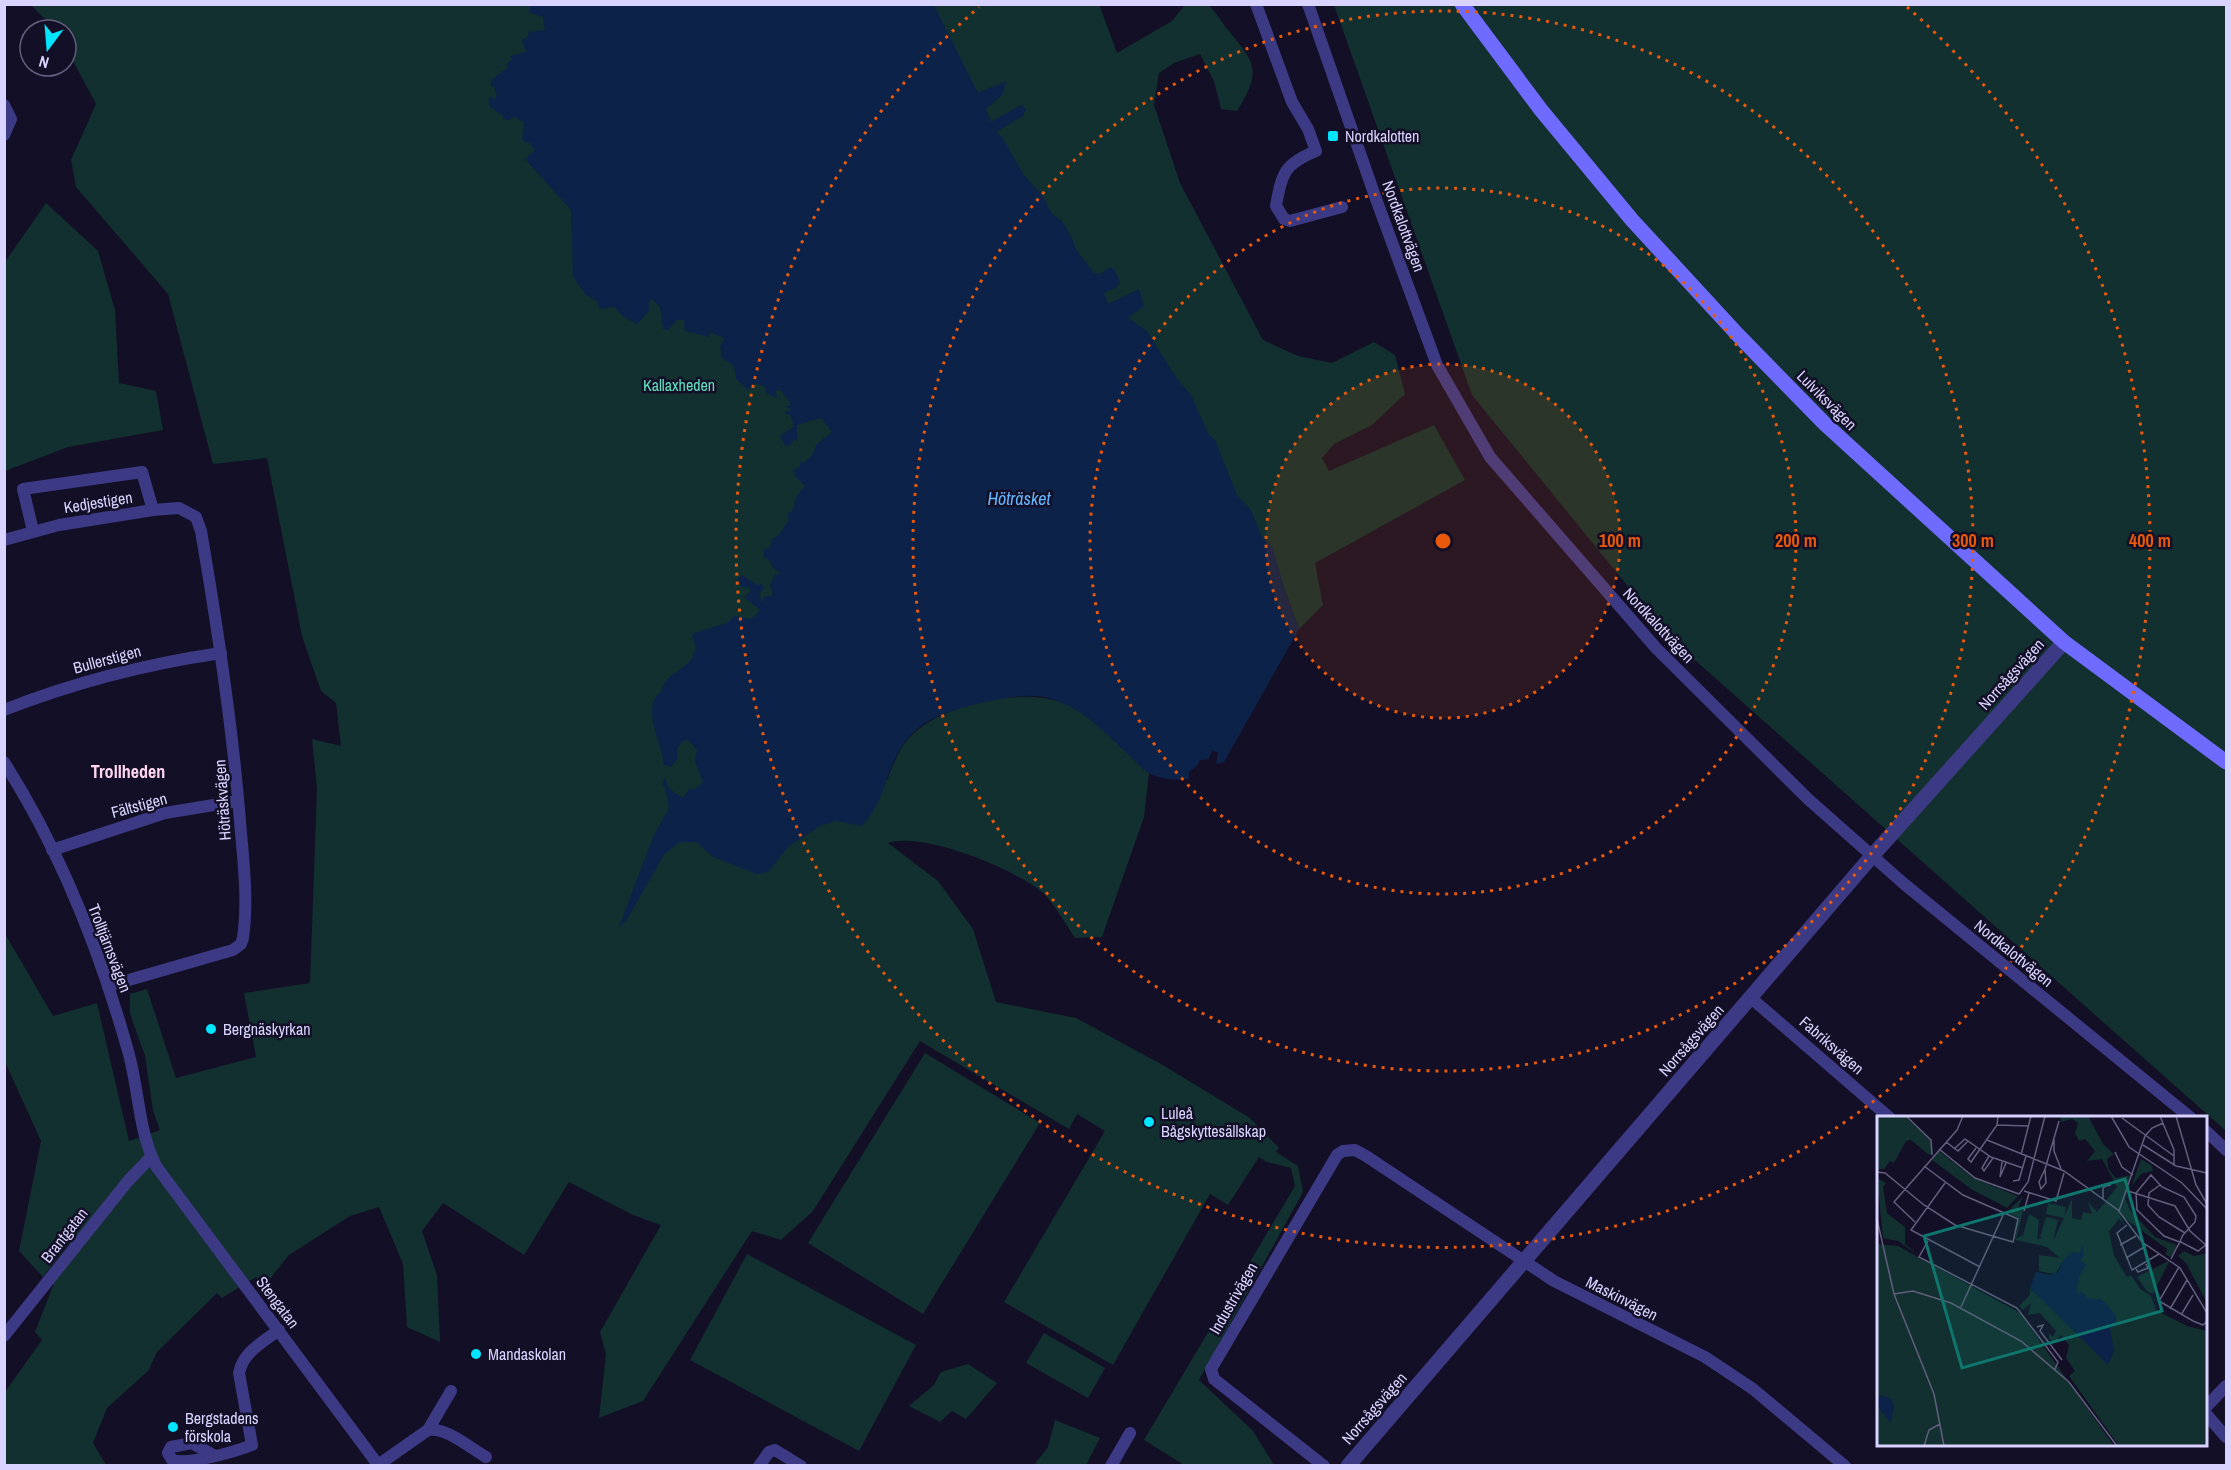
<svg xmlns="http://www.w3.org/2000/svg" width="2231" height="1470" font-family="'Archivo Narrow',sans-serif">
  <style>
    .green { fill: #12302f }
    .water { fill: #0c2248 }
    .lines { fill: none; stroke-linecap: round; stroke-linejoin: round }
    .minor { stroke: #3d3a85; stroke-width: 12 }
    .tertiary { stroke: #3d3a85; stroke-width: 15 }
    .secondary { stroke: #6f6bff; stroke-width: 15 }
    .ring { fill: none; stroke: #e8590c; stroke-width: 3; stroke-dasharray: 3 6 }
    .poi-dot { fill: #00e5ff; stroke: #130f26; stroke-width: 2 }
    .labels { text-anchor: middle; dominant-baseline: central; stroke-width: 5; stroke-linejoin: round; paint-order: stroke }
    .poi-label { font-size: 16px; fill: #d9d4ff; stroke: #130f26; text-anchor: start }
    .street-label { font-size: 16px; fill: #d9d4ff; stroke: #130f26 }
    .park-label { font-size: 16px; fill: #5fe0c0; stroke: #130f26 }
    .water-label { font-size: 18px; font-style: italic; fill: #62b6ff; stroke: #130f26 }
    .neighbourhood-label { font-size: 18px; font-weight: bold; fill: #ffd6f0; stroke: #130f26 }
    .inset-road { fill: none; stroke: #625e7d; stroke-width: 1.5 }
    .view { fill: #0f766e; fill-opacity: 0.15; stroke: #0f766e; stroke-width: 3 }
    .inset-edge { fill: none; stroke: #d9d4ff; stroke-width: 3 }
    .centre { fill: #e8590c; stroke: #130f26; stroke-width: 3 }
    .ring-label { font-size: 18px; text-anchor: middle; font-weight: bold; fill: #e8590c; stroke: #130f26; stroke-width: 5; stroke-linejoin: round; paint-order: stroke }
  </style>
  <rect width="100%" height="100%" fill="#130f26"/>
  <!-- green -->
  <g class="green">
    <path d="M 1099,4 L 1117,53 L 1172,21 L 1185,5 L 1208,5 C 1216,11 1221,22 1228,30 C 1257,64 1261,72 1237,111 L 1221,109 L 1214,81 L 1200,54 L 1174,63 L 1159,73 L 1154,105 L 1180,183 L 1263,340 L 1298,356 L 1332,363 L 1374,342 L 1395,355 L 1405,394 L 1372,425 L 1334,444 L 1322,458 L 1329,471 L 1434,425 L 1465,480 L 1315,563 L 1323,605 L 1299,629 L 1281,579 L 844,728 L 887,780 C 894,763 900,745 914,733 C 947,702 1028,686 1069,705 C 1099,720 1124,751 1149,773 L 1144,817 L 1102,937 L 1075,938 C 1065,924 1055,904 1043,893 C 1016,869 922,831 888,843 L 938,881 L 973,929 L 996,1002 L 1076,1018 L 1161,1064 L 1250,1118 L 1279,1148 L 1276,1152 L 1298,1166 L 1303,1192 L 1199,1380 L 1253,1431 L 1274,1465 L 1184,1465 L 1144,1440 L 1295,1186 L 1291,1168 L 1267,1162 L 1259,1157 L 1228,1205 L 1210,1194 L 1113,1365 L 1004,1302 L 1105,1131 L 1077,1114 L 1069,1129 L 920,1041 L 813,1211 L 781,1240 L 752,1231 L 643,1401 L 599,1418 L 606,1354 L 600,1332 L 661,1225 L 633,1215 L 569,1182 L 524,1255 L 443,1203 L 422,1231 L 437,1275 L 440,1342 L 407,1327 L 403,1264 L 379,1207 L 350,1216 L 289,1255 L 264,1286 L 256,1277 L 222,1298 L 217,1293 L 157,1352 L 148,1371 L 107,1408 L 93,1443 L 106,1465 L 5,1465 L 5,1392 L 42,1340 L 35,1332 L 70,1242 L 43,1277 L 19,1251 L 41,1141 L 5,1062 L 4,932 L 53,1016 L 97,1003 L 129,1141 L 160,1130 L 153,1111 L 145,1056 L 130,1014 L 130,994 L 147,989 L 176,1078 L 256,1057 L 244,993 L 310,983 L 317,789 L 312,739 L 341,746 L 336,703 L 321,691 L 302,636 L 267,458 L 213,464 L 168,294 L 76,187 L 71,160 L 96,104 L 66,48 L 66,30 L 56,30 L 31,5 Z"/>
    <path d="M 1334,5 L 2226,5 L 2226,1131 L 1670,638 L 1472,395 Z"/>
    <path d="M 46,203 L 98,251 L 115,310 L 119,383 L 156,391 L 163,430 L 68,447 L 5,471 L 5,262 Z"/>
    <path d="M 925,1053 L 1040,1123 L 923,1314 L 808,1243 Z"/>
    <path d="M 747,1254 L 916,1345 L 859,1451 L 690,1360 Z"/>
    <path d="M 1044,1333 L 1105,1368 L 1088,1398 L 1026,1363 Z"/>
    <path d="M 968,1364 L 997,1383 L 966,1419 L 952,1411 L 940,1422 L 909,1406 L 934,1385 L 941,1372 Z"/>
    <path d="M 1055,1420 L 1100,1438 L 1086,1465 L 1034,1465 L 1048,1447 Z"/>
  </g>
  <!-- water -->
  <path class="water" d="M 530,5 L 934,5 L 978,93 L 1006,81 L 1003,94 L 986,109 L 991,122 L 1021,105 L 1026,109 L 1023,116 L 996,132 L 1003,138 L 1023,174 L 1043,196 L 1052,214 L 1062,221 L 1073,240 L 1075,248 L 1094,273 L 1100,274 L 1110,267 L 1115,270 L 1120,282 L 1117,287 L 1104,293 L 1108,304 L 1139,289 L 1144,306 L 1128,318 L 1147,331 L 1177,379 L 1191,395 L 1209,435 L 1215,440 L 1237,495 L 1251,510 L 1261,535 L 1273,548 L 1285,591 L 1299,629 L 1224,762 L 1216,764 L 1218,752 L 1212,751 L 1209,759 L 1200,760 L 1197,766 L 1189,772 L 1189,779 C 1176,780 1161,780 1149,773 C 1142,769 1135,760 1129,755 C 1106,734 1083,708 1052,699 C 1031,692 1006,698 985,702 C 959,708 934,714 914,732 C 886,757 888,800 862,826 L 836,821 L 820,826 L 789,846 L 768,872 L 757,874 L 713,857 L 696,842 L 681,842 L 665,853 L 626,921 L 619,927 L 653,837 L 669,808 L 665,787 L 662,785 L 665,777 L 669,789 L 683,798 L 689,789 L 695,789 L 703,782 L 695,761 L 697,750 L 688,740 L 682,741 L 677,749 L 677,759 L 671,767 L 664,765 C 662,743 640,707 661,692 C 665,675 680,672 690,661 C 693,657 695,651 696,647 L 692,636 L 694,633 L 727,623 L 734,616 L 752,619 L 760,610 L 744,597 L 751,592 L 749,587 L 742,587 L 737,579 L 742,575 L 757,585 L 762,584 L 764,588 L 760,593 L 761,603 L 764,597 L 773,595 L 770,586 L 775,574 L 782,574 L 773,568 L 770,561 L 763,556 L 764,550 L 769,548 L 773,538 L 778,536 L 789,520 L 787,513 L 792,512 L 797,495 L 805,486 L 795,476 L 793,470 L 800,467 L 800,462 L 805,462 L 813,454 L 816,445 L 832,432 L 821,418 L 797,425 L 797,441 L 794,439 L 791,444 L 785,446 L 780,436 L 794,426 L 790,414 L 785,414 L 785,411 L 792,411 L 786,406 L 791,405 L 781,390 L 775,391 L 777,396 L 775,398 L 766,392 L 765,387 L 755,383 L 748,390 L 736,379 L 734,366 L 722,358 L 720,346 L 724,338 L 710,332 L 709,337 L 685,331 L 684,320 L 677,320 L 668,330 L 663,329 L 660,307 L 652,299 L 649,301 L 649,311 L 637,324 L 624,317 L 614,307 L 599,309 L 598,302 L 585,294 L 573,277 L 571,210 L 525,159 L 535,150 L 529,142 L 525,143 L 522,137 L 524,122 L 514,117 L 509,120 L 503,119 L 503,116 L 489,106 L 489,96 L 494,99 L 497,96 L 494,87 L 491,86 L 491,80 L 508,67 L 506,64 L 512,60 L 510,56 L 526,52 L 522,40 L 529,36 L 528,32 L 545,30 L 543,17 L 530,13 Z"/>
  <g class="lines">
    <!-- minor -->
    <g class="minor">
      <path d="M 1256,4 L 1292,102 L 1308,129 L 1316,151 C 1284,164 1282,173 1276,206 L 1284,219 L 1290,221 L 1342,207"/>
      <path d="M 1308,4 L 1376,199 L 1437,365 L 1490,457 L 1656,648 L 1808,799 L 1903,883 L 2191,1118"/>
      <path d="M 4,105 L 11,119 L 4,135"/>
      <path d="M 33,531 L 23,489 L 142,472 L 153,510"/>
      <path d="M 4,540 L 59,525 L 153,510 L 179,508 L 196,517 L 201,531 C 217,624 231,716 239,809 C 242,851 249,896 243,938 L 241,944 L 233,950 L 108,986"/>
      <path d="M 4,710 C 75,682 146,664 221,653"/>
      <path d="M 4,762 C 60,850 100,951 128,1051 C 139,1089 138,1130 156,1166 L 379,1466"/>
      <path d="M 52,850 L 165,813 L 238,801"/>
      <path d="M 1751,998 L 1890,1118"/>
      <path d="M 2206,1131 L 2226,1150"/>
      <path d="M 4,1336 L 128,1181 L 151,1157"/>
      <path d="M 2206,1407 L 2226,1386"/>
      <path d="M 2206,1414 L 2226,1437"/>
      <path d="M 428,1430 C 447,1427 470,1448 486,1457"/>
      <path d="M 213,1455 L 192,1443 L 171,1447 L 168,1453 L 172,1460 C 189,1465 234,1452 252,1445 L 239,1373 C 243,1352 263,1342 279,1330"/>
      <path d="M 378,1465 L 428,1430 L 451,1391"/>
      <path d="M 759,1466 L 769,1452 L 775,1450 L 801,1466"/>
      <path d="M 1111,1466 L 1130,1433"/>
      <path d="M 1324,1466 L 1214,1379 L 1211,1369 L 1337,1155 L 1343,1151 L 1355,1150 L 1366,1156 L 1554,1281 L 1705,1357 L 1753,1389 L 1845,1466"/>
    </g>
    <!-- tertiary -->
    <path class="tertiary" d="M 1348,1466 L 1872,856 L 2064,642"/>
    <!-- secondary -->
    <path class="secondary" d="M 1462,4 L 1541,110 L 1632,220 L 1738,335 L 1825,424 L 2064,642 L 2226,762"/>
  </g>
  <!-- distance rings -->
  <circle cx="1443" cy="541" r="177" fill="#e8590c" fill-opacity=".12"/>
  <g class="ring">
    <circle cx="1443" cy="541" r="177"/>
    <circle cx="1443" cy="541" r="353"/>
    <circle cx="1443" cy="541" r="530"/>
    <path d="M1907 7A707 707 0 1 1 979 7"/>
  </g>
  <!-- markers -->
  <g class="poi-dot">
    <rect x="1327" y="130" width="12" height="12" rx="3"/>
    <circle cx="211" cy="1029" r="6"/>
    <circle cx="1149" cy="1122" r="6"/>
    <circle cx="476" cy="1354" r="6"/>
    <circle cx="173" cy="1427" r="6"/>
  </g>
  <g class="labels">
    <!-- poi labels -->
    <g class="poi-label">
      <text x="1345" y="136">Nordkalotten</text>
      <text x="223" y="1029">Bergnäskyrkan</text>
      <text x="1161" y="1113">Luleå<tspan x="1161" dy="18">Bågskyttesällskap</tspan></text>
      <text x="488" y="1354">Mandaskolan</text>
      <text x="185" y="1418">Bergstadens<tspan x="185" dy="18">förskola</tspan></text>
    </g>
    <!-- street labels -->
    <g class="street-label">
      <text transform="translate(1404 226) rotate(70)">Nordkalottvägen</text>
      <text transform="translate(1827 400) rotate(45)">Lulviksvägen</text>
      <text transform="translate(98 502) rotate(-9)">Kedjestigen</text>
      <text transform="translate(1659 625) rotate(47)">Nordkalottvägen</text>
      <text transform="translate(107 659) rotate(-15)">Bullerstigen</text>
      <text transform="translate(2011 674) rotate(-48)">Norrsågsvägen</text>
      <text transform="translate(222 800) rotate(-94)">Höträskvägen</text>
      <text transform="translate(139 805) rotate(-15)">Fältstigen</text>
      <text transform="translate(110 948) rotate(69)">Trolltjärnsvägen</text>
      <text transform="translate(2014 953) rotate(39)">Nordkalottvägen</text>
      <text transform="translate(1691 1040) rotate(-49)">Norrsågsvägen</text>
      <text transform="translate(1832 1045) rotate(41)">Fabriksvägen</text>
      <text transform="translate(64 1235) rotate(-52)">Brantgatan</text>
      <text transform="translate(1233 1298) rotate(-60)">Industrivägen</text>
      <text transform="translate(1622 1298) rotate(27)">Maskinvägen</text>
      <text transform="translate(278 1302) rotate(53)">Stengatan</text>
      <text transform="translate(1374 1408) rotate(-49)">Norrsågsvägen</text>
    </g>
    <!-- park labels -->
    <g class="park-label">
      <text x="679" y="385">Kallaxheden</text>
    </g>
    <!-- water labels -->
    <g class="water-label">
      <text x="1019" y="498">Höträsket</text>
    </g>
    <!-- neighbourhood labels -->
    <g class="neighbourhood-label">
      <text x="128" y="771">Trollheden</text>
    </g>
  </g>
  <!-- overview -->
  <g transform="translate(1877 1116)">
    <rect width="330" height="330" fill="#130f26"/>
    <path d="M 0,0 L 27,0 L 53,23 L 56,37 L 52,39 L 34,24 L 29,25 L 17,47 L 13,45 L 7,53 L 0,53 ZM 183,0 L 211,0 L 226,28 L 237,38 L 230,43 L 232,54 L 239,62 L 253,59 L 248,83 L 253,94 L 278,121 L 300,129 L 294,141 L 289,139 L 290,133 L 242,98 L 248,109 L 242,103 L 232,115 L 237,140 L 250,161 L 254,159 L 263,173 L 274,180 L 279,194 L 310,210 L 330,215 L 330,330 L 242,330 L 192,260 L 198,255 L 189,242 L 192,229 L 184,219 L 178,226 L 172,223 L 172,217 L 176,221 L 179,215 L 163,197 L 151,199 L 154,187 L 146,194 L 142,190 L 153,179 L 153,172 L 155,176 L 191,152 L 186,145 L 178,158 L 162,155 L 162,139 L 183,142 L 170,131 L 139,124 L 138,122 L 142,102 L 130,96 L 146,80 L 141,93 L 146,95 L 139,123 L 146,119 L 152,98 L 162,104 L 160,123 L 166,122 L 163,121 L 169,101 L 181,104 L 176,125 L 187,102 L 169,98 L 171,87 L 189,91 L 187,101 L 195,83 L 195,102 L 204,104 L 206,96 L 215,98 L 211,86 L 220,96 L 240,71 L 225,43 L 210,45 L 218,35 L 208,23 L 202,25 L 198,17 L 201,7 L 195,3 L 184,6 ZM 62,35 L 96,62 L 141,80 L 130,92 L 94,73 L 55,44 ZM 264,43 L 274,49 L 276,55 L 264,58 L 254,71 ZM 0,62 L 9,67 L 6,71 L 10,97 L 28,111 L 28,128 L 41,139 L 21,125 L 6,122 ZM 0,122 L 1,128 L 21,130 L 143,197 L 237,330 L 0,330 ZM 307,135 L 317,140 L 330,137 L 330,187 L 309,147 L 301,140 ZM 293,144 L 276,178 L 270,175 L 260,161 Z" fill="#12302f"/>
    <path d="M 206,128 L 206,142 L 202,143 L 209,149 L 202,160 L 200,178 L 204,175 L 212,183 L 224,183 L 239,199 L 239,210 L 233,212 L 237,235 L 231,249 L 153,172 L 159,156 L 173,159 L 181,156 L 187,143 L 195,136 L 203,137 ZM 4,279 L 14,283 L 17,290 L 14,307 L 3,294 L 0,284 Z" fill="#0c2248"/>
    <path class="inset-road" d="M 29,0 L 54,24 L 55,39M 234,0 L 252,31 L 305,67 L 330,93M 283,0 L 297,34 L 297,48M 299,0 L 319,69 L 330,88M 245,2 L 297,40M 120,9 L 151,10M 177,23 L 177,35 L 184,53M 110,24 L 187,55 L 241,94 L 265,126 L 303,152 L 330,197M 69,26 L 81,35 L 91,25M 266,29 L 299,50 L 330,57M 99,32 L 91,43 L 94,46 L 120,9 L 121,0M 62,33 L 98,62 L 142,78 L 151,66 L 168,0M 77,33 L 88,23 L 114,41 L 146,52M 238,36 L 245,51 L 256,59M 144,39 L 154,0M 112,40 L 105,52 L 107,55 L 116,42M 125,46 L 123,61 L 129,47M 168,53 L 162,66 L 164,73 L 169,67 L 168,53 L 182,5M 0,56 L 8,57 L 47,89 L 78,109 L 136,126 L 141,103 L 86,79 L 47,50M 136,65 L 142,64 L 149,40M 68,67 L 34,114 L 103,151M 283,69 L 272,77 L 271,89 L 282,101 L 308,117M 147,75 L 179,85 L 187,57M 251,75 L 298,90 L 313,115 L 330,130M 226,83 L 226,72 L 227,71 L 229,70 L 232,68 L 233,69 L 229,70M 147,95 L 152,77M 242,95 L 268,20 L 275,12 L 286,7M 0,103 L 17,178 L 57,278 L 67,330M 38,106 L 17,86 L 80,14 L 86,0M 250,109 L 240,117 L 255,154 L 282,138M 51,125 L 42,141 L 140,192 L 181,246 L 178,253M 243,129 L 259,120M 249,142 L 269,130M 294,143 L 300,131 L 303,126 L 304,123 L 306,119 L 318,106 L 319,100 L 307,81 L 285,71 L 274,59 L 259,77 L 260,94 L 287,120 L 292,122 L 300,125 L 303,126 L 304,126 L 321,135 L 330,128M 302,151 L 282,185 L 316,205 L 326,209 L 330,205M 259,153 L 261,156 L 271,152 L 269,148M 17,178 L 36,175 L 74,187 L 144,225 L 192,266 L 240,330M 84,191 L 127,97M 293,193 L 310,164M 304,199 L 316,179M 160,211 L 166,209 L 163,215 L 185,244M 47,330 L 52,314 L 63,308"/>
    <path class="view" d="M 248,63 L 285,195 L 85,252 L 47,120 Z"/>
    <rect width="330" height="330" class="inset-edge"/>
  </g>
  <circle cx="1443" cy="541" r="9" class="centre"/>
  <g class="ring-label">
    <text x="1620" y="547">100 m</text>
    <text x="1796" y="547">200 m</text>
    <text x="1973" y="547">300 m</text>
    <text x="2150" y="547">400 m</text>
  </g>
  <!-- border -->
  <rect width="2231" height="1470" fill="none" stroke="#d9d4ff" stroke-width="12"/>
  <!-- north arrow -->
  <g transform="translate(48 48) rotate(196)"><circle r="28" fill="#130f26" stroke="#625e7d" stroke-width="1.5"/>
  <path d="M0-4.5L10 22L0 15L-10 22Z" fill="#00e5ff"/>
  <text y="-9" font-size="16" font-weight="bold" text-anchor="middle" fill="#d9d4ff">N</text>
  </g>
</svg>
